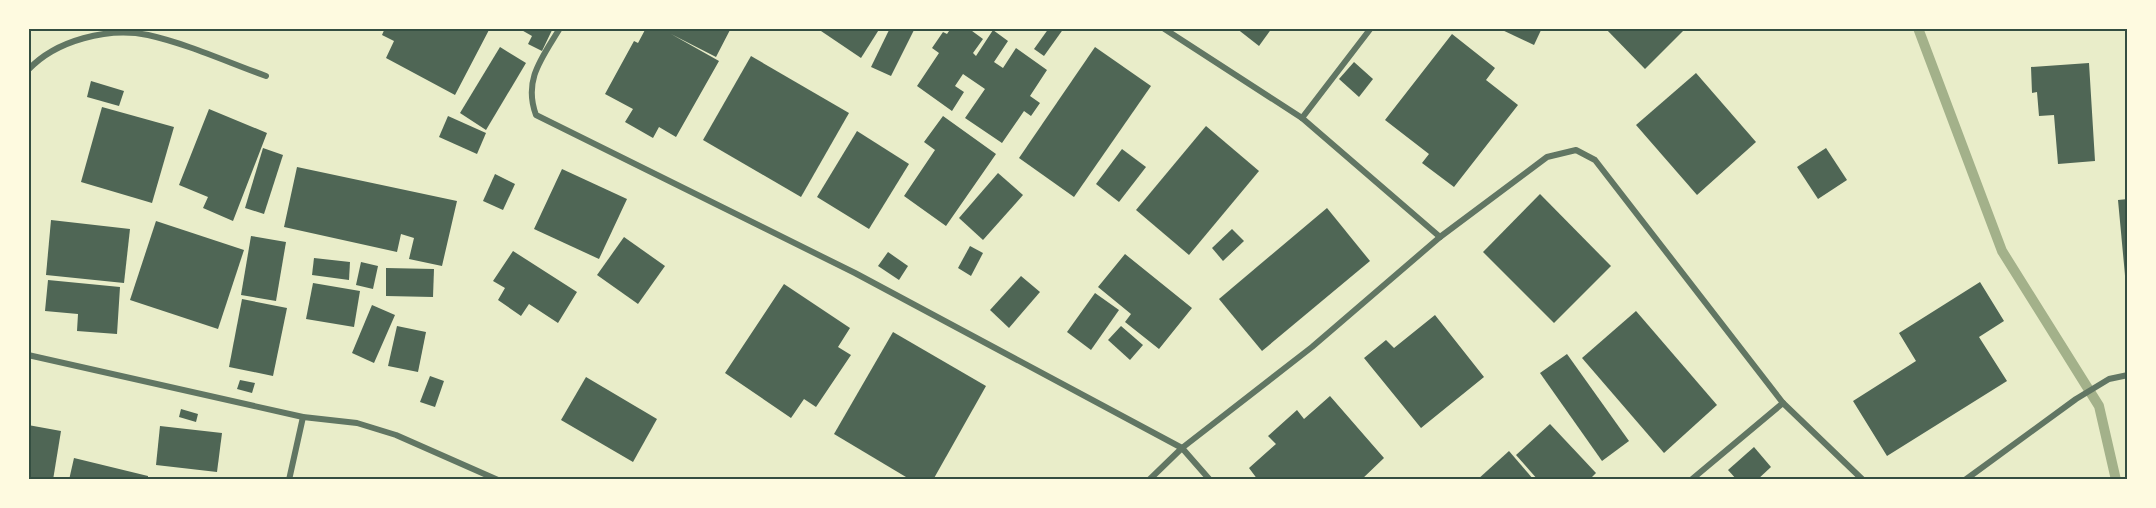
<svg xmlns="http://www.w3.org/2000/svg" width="2156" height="508" font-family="Raleway,sans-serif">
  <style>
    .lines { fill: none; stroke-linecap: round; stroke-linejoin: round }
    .stream { stroke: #a3b18a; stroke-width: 10 }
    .building { fill: #4f6655 }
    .minor { stroke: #617663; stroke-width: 6 }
    .neatline { fill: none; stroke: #344e41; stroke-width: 2 }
  </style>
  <rect width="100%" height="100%" fill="#e9edc9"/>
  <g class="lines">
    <!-- stream -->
    <path class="stream" d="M 1918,28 L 2002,251 L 2099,406 L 2116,480"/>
  </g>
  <!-- building -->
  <g class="building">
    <path d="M 385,28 L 490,28 L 455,95 L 386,58 L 394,41 L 382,35 Z"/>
    <path d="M 518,28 L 553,28 L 542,51 L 528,44 L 532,36 Z"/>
    <path d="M 646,28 L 731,28 L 716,57 L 671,34 L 719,61 L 676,137 L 659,127 L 653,138 L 625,122 L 633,109 L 605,94 L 634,41 L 638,43 Z"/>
    <path d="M 823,28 L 880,28 L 861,58 L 821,31 Z"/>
    <path d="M 890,28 L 915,28 L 891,76 L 871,67 Z"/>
    <path d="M 951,28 L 968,28 L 983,39 L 973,53 L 976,56 L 993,30 L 1008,41 L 994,62 L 1003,68 L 1016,48 L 1047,70 L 1030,96 L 1040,103 L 1031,116 L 1024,111 L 1002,143 L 965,118 L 985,89 L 963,74 L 955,86 L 964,92 L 952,111 L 917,86 L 939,53 L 932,48 L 943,32 L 947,34 Z"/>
    <path d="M 1049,28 L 1064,28 L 1044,56 L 1034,49 Z"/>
    <path d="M 1236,28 L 1272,28 L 1259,46 Z"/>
    <path d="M 1498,28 L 1542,28 L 1534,45 Z"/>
    <path d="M 1605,28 L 1686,28 L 1645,69 Z"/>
    <path d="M 1452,34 L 1495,68 L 1486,80 L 1518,105 L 1454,187 L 1422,163 L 1429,154 L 1385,120 Z"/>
    <path d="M 500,47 L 526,63 L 486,130 L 460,113 Z"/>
    <path d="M 1095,47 L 1151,86 L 1074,197 L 1019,158 Z"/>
    <path d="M 751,56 L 849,113 L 801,197 L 703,140 Z"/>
    <path d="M 1354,62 L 1373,79 L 1359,97 L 1339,79 Z"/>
    <path d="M 2089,63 L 2095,161 L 2058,164 L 2054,115 L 2039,116 L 2037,92 L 2032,93 L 2031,67 Z"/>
    <path d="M 1696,73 L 1756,142 L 1697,195 L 1636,125 Z"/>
    <path d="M 91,81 L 124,91 L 119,106 L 87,97 Z"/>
    <path d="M 102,107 L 174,127 L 152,203 L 81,182 Z"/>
    <path d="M 209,109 L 267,133 L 233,221 L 203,208 L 208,197 L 179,185 Z"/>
    <path d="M 448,116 L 486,133 L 477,154 L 439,137 Z"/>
    <path d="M 943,116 L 996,154 L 946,226 L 904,196 L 935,150 L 924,142 Z"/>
    <path d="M 1206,126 L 1259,171 L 1189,255 L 1136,210 Z"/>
    <path d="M 857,131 L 909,164 L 869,229 L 817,197 Z"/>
    <path d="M 263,148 L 283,155 L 264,214 L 245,208 Z"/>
    <path d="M 1826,148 L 1847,180 L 1818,199 L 1797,167 Z"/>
    <path d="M 1122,149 L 1146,167 L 1119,202 L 1096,184 Z"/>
    <path d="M 297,167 L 457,201 L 442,266 L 409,259 L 414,238 L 401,234 L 397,252 L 284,227 Z"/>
    <path d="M 562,169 L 627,199 L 599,259 L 534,229 Z"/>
    <path d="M 998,173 L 1023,195 L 983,240 L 959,218 Z"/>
    <path d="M 495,174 L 515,184 L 503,210 L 483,201 Z"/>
    <path d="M 1540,194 L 1611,266 L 1554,323 L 1483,252 Z"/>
    <path d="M 2128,199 L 2128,286 L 2126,286 L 2118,200 Z"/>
    <path d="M 1327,208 L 1370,261 L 1262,351 L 1219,299 Z"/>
    <path d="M 51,220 L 130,229 L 124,283 L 46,275 Z"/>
    <path d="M 156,221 L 244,250 L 218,329 L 130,300 Z"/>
    <path d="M 1232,229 L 1244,241 L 1223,261 L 1212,248 Z"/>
    <path d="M 251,236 L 286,242 L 276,301 L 241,295 Z"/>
    <path d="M 624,237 L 665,266 L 638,304 L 597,275 Z"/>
    <path d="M 970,246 L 983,253 L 971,276 L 958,268 Z"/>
    <path d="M 513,251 L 577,292 L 558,323 L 529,304 L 521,316 L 498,300 L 505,288 L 493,281 Z"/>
    <path d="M 888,252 L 908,266 L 899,280 L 878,266 Z"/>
    <path d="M 1125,254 L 1192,308 L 1159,349 L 1125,322 L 1131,314 L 1098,287 Z"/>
    <path d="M 314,258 L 350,262 L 349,280 L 312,275 Z"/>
    <path d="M 361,262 L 378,266 L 373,289 L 356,285 Z"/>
    <path d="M 386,268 L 434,269 L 433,297 L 386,296 Z"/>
    <path d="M 1021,276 L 1040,292 L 1009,328 L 990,310 Z"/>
    <path d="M 48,280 L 120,287 L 117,334 L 77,331 L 78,314 L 45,311 Z"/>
    <path d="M 1980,282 L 2004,321 L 1979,337 L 2007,381 L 1887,456 L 1853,401 L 1916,361 L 1899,333 Z"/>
    <path d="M 313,283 L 360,291 L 354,327 L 306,319 Z"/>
    <path d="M 784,284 L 850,328 L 838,347 L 851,355 L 816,407 L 804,399 L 791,418 L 725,373 Z"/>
    <path d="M 1095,293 L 1119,310 L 1091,350 L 1067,332 Z"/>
    <path d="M 242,299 L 287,308 L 273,376 L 229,367 Z"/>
    <path d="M 372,305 L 395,315 L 374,363 L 352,353 Z"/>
    <path d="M 1636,311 L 1717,405 L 1664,453 L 1582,358 Z"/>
    <path d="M 1435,315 L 1484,377 L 1421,428 L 1364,358 L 1386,340 L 1394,348 Z"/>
    <path d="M 397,326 L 426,332 L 418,372 L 388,366 Z"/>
    <path d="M 1121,326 L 1143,345 L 1130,360 L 1108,340 Z"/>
    <path d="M 893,332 L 986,386 L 933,480 L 911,480 L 834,434 Z"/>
    <path d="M 1567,354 L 1629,441 L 1602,461 L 1540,373 Z"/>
    <path d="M 430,376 L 444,381 L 435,407 L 420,402 Z"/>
    <path d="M 586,377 L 657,419 L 633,462 L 561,420 Z"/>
    <path d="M 240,380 L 255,383 L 252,393 L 237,389 Z"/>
    <path d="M 1330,396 L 1384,458 L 1361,480 L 1258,480 L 1249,468 L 1276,444 L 1268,436 L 1297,410 L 1304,419 Z"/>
    <path d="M 181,409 L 198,414 L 196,422 L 179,417 Z"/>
    <path d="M 1550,424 L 1596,473 L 1589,480 L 1538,480 L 1516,455 Z"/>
    <path d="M 28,425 L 61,431 L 53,480 L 28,480 Z"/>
    <path d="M 160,426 L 222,433 L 217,472 L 156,465 Z"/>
    <path d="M 1754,447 L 1771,467 L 1757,480 L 1737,480 L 1728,470 Z"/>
    <path d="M 1509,451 L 1534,480 L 1477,480 Z"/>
    <path d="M 74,458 L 148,476 L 148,480 L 69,480 Z"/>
  </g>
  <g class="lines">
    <!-- minor -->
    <g class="minor">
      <path d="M 560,28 C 542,58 523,80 536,115 L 855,273 L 1182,448 L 1210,480"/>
      <path d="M 1163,28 L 1302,118 L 1440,237"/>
      <path d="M 28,70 C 56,40 108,27 148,35 C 188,44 227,62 266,76"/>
      <path d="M 1302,118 L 1371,28"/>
      <path d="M 28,355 L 303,417 L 357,423 L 396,435 L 498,480"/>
      <path d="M 289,480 L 303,417"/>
      <path d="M 1149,480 L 1182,448 L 1312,347 L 1440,237 L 1547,157 L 1576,150 L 1595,160 L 1783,403 L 1863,480"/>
      <path d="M 1691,480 L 1783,403"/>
      <path d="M 1965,480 L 2076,399 L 2109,379 L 2128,375"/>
    </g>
  </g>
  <!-- border -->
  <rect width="2156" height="508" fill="none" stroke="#fefae0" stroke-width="60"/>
  <rect x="30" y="30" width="2096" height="448" class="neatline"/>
</svg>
